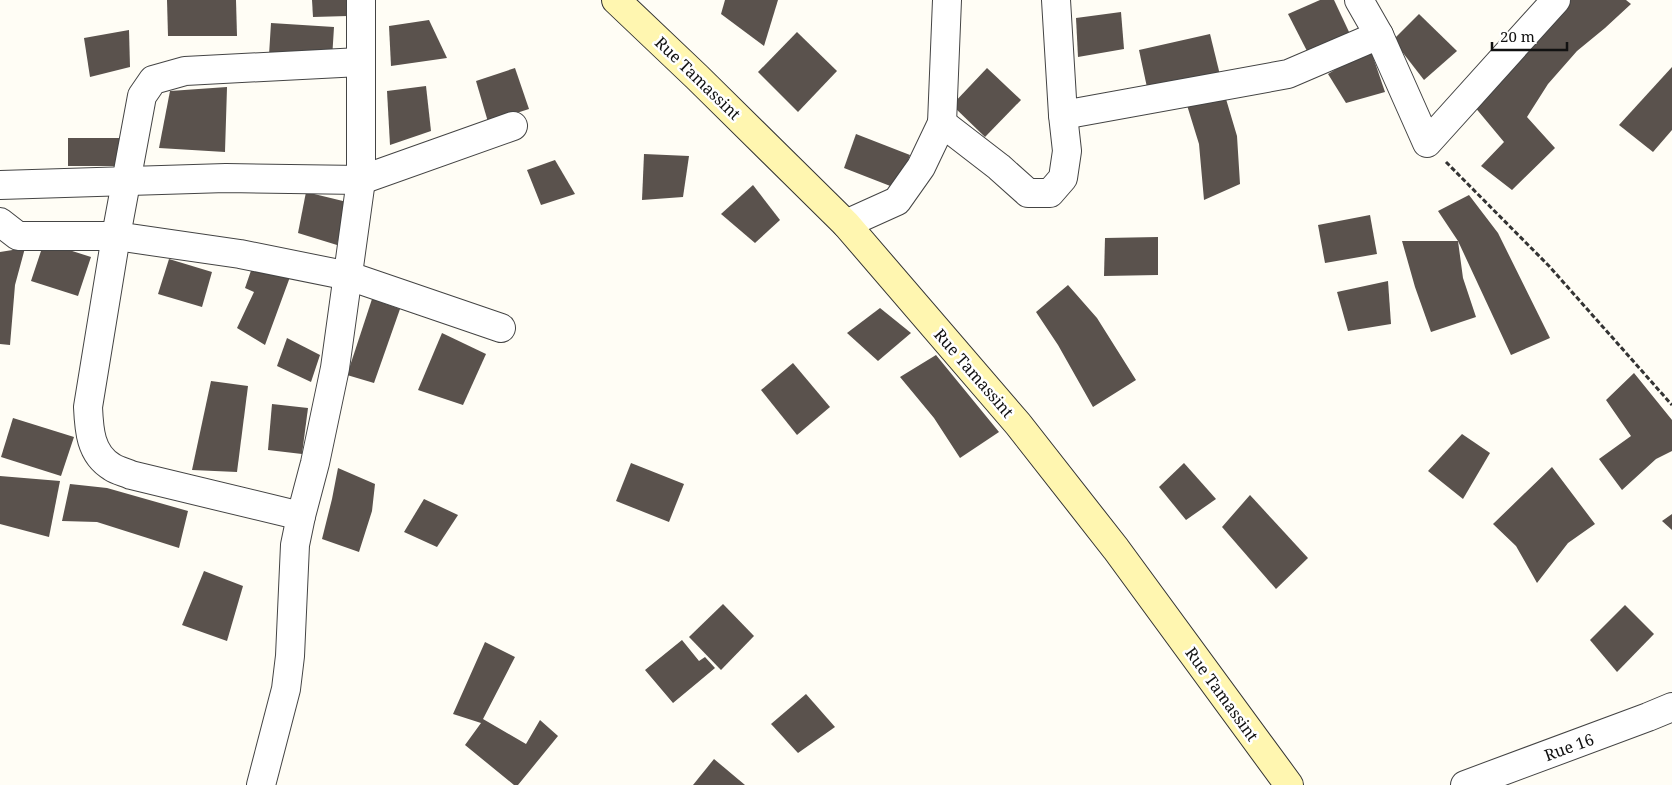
<svg xmlns="http://www.w3.org/2000/svg" width="1672" height="785" font-family="'Noto Serif',serif">
  <style>
    .building { fill: #5a524d }
    .lines { fill: none; stroke-linecap: round; stroke-linejoin: round }
    .street-casing { stroke: #444; stroke-width: 30 }
    .secondary-casing { stroke: #333; stroke-width: 30 }
    .path { stroke: #333; stroke-width: 3; stroke-dasharray: 5 2.5; stroke-linecap: butt }
    .street { stroke: #fff; stroke-width: 28 }
    .secondary { stroke: #fff6b0; stroke-width: 28 }
    .labels { text-anchor: middle; dominant-baseline: central; stroke-width: 5; stroke-linejoin: round; paint-order: stroke }
    .street-label { font-size: 16px; fill: #111; stroke: #fff }
  </style>
  <rect width="100%" height="100%" fill="#fffdf5"/>
  <!-- building -->
  <g class="building">
    <path d="M 167,0 L 236,0 L 237,36 L 168,36 Z"/>
    <path d="M 312,0 L 346,0 L 348,16 L 313,17 Z"/>
    <path d="M 725,0 L 778,0 L 764,46 L 721,14 Z"/>
    <path d="M 1320,0 L 1334,0 L 1350,34 L 1307,51 L 1288,14 Z"/>
    <path d="M 1571,0 L 1626,0 L 1631,4 L 1605,28 L 1577,51 L 1548,84 L 1527,117 L 1555,148 L 1512,190 L 1481,166 L 1504,142 L 1474,106 Z"/>
    <path d="M 1121,12 L 1124,49 L 1078,57 L 1076,18 Z"/>
    <path d="M 1419,14 L 1457,51 L 1424,80 L 1393,40 Z"/>
    <path d="M 429,20 L 447,58 L 391,66 L 389,26 Z"/>
    <path d="M 271,23 L 334,27 L 332,59 L 269,55 Z"/>
    <path d="M 129,30 L 130,67 L 90,77 L 84,38 Z"/>
    <path d="M 797,32 L 837,71 L 798,112 L 758,72 Z"/>
    <path d="M 1210,34 L 1220,75 L 1148,92 L 1139,50 Z"/>
    <path d="M 1370,48 L 1385,92 L 1346,103 L 1328,74 Z"/>
    <path d="M 1672,67 L 1672,130 L 1653,152 L 1619,125 Z"/>
    <path d="M 515,68 L 529,109 L 488,122 L 476,81 Z"/>
    <path d="M 987,68 L 1021,100 L 985,137 L 952,105 Z"/>
    <path d="M 426,86 L 431,131 L 390,145 L 387,91 Z"/>
    <path d="M 227,87 L 225,152 L 159,148 L 170,91 Z"/>
    <path d="M 1226,99 L 1237,136 L 1240,184 L 1204,200 L 1199,144 L 1186,102 Z"/>
    <path d="M 856,134 L 910,155 L 898,189 L 844,168 Z"/>
    <rect x="68" y="138" width="57" height="28"/>
    <path d="M 644,154 L 689,156 L 683,197 L 642,200 Z"/>
    <path d="M 555,160 L 575,194 L 541,205 L 527,170 Z"/>
    <path d="M 753,185 L 780,220 L 755,243 L 721,214 Z"/>
    <path d="M 306,192 L 347,202 L 337,245 L 298,233 Z"/>
    <path d="M 1469,195 L 1498,233 L 1550,338 L 1511,355 L 1458,241 L 1463,278 L 1476,317 L 1431,332 L 1415,287 L 1402,241 L 1458,241 L 1438,211 Z"/>
    <path d="M 1370,215 L 1377,254 L 1325,263 L 1318,225 Z"/>
    <path d="M 1158,237 L 1158,275 L 1104,276 L 1105,238 Z"/>
    <path d="M 44,242 L 91,257 L 78,296 L 31,281 Z"/>
    <path d="M 25,248 L 15,285 L 10,345 L 0,344 L 0,252 Z"/>
    <path d="M 169,259 L 212,272 L 202,307 L 158,294 Z"/>
    <path d="M 255,259 L 290,277 L 265,345 L 237,328 L 254,292 L 245,288 Z"/>
    <path d="M 1388,281 L 1391,324 L 1348,331 L 1337,292 Z"/>
    <path d="M 1068,285 L 1097,318 L 1136,380 L 1093,407 L 1058,345 L 1036,312 Z"/>
    <path d="M 372,299 L 400,309 L 374,383 L 347,375 Z"/>
    <path d="M 880,308 L 911,333 L 878,361 L 847,333 Z"/>
    <path d="M 442,333 L 486,354 L 463,405 L 418,390 Z"/>
    <path d="M 287,338 L 320,355 L 311,382 L 277,366 Z"/>
    <path d="M 936,355 L 999,432 L 960,458 L 934,418 L 900,377 Z"/>
    <path d="M 793,363 L 830,407 L 797,435 L 761,390 Z"/>
    <path d="M 1634,373 L 1672,420 L 1672,451 L 1656,459 L 1622,490 L 1599,459 L 1631,436 L 1606,400 Z"/>
    <path d="M 211,381 L 248,386 L 237,472 L 192,470 Z"/>
    <path d="M 272,404 L 308,408 L 302,454 L 268,450 Z"/>
    <path d="M 13,418 L 74,437 L 61,476 L 1,457 Z"/>
    <path d="M 1462,434 L 1490,453 L 1463,499 L 1428,471 Z"/>
    <path d="M 631,463 L 684,484 L 669,522 L 616,501 Z"/>
    <path d="M 1184,463 L 1216,499 L 1186,520 L 1159,487 Z"/>
    <path d="M 1552,467 L 1595,524 L 1568,543 L 1537,583 L 1516,546 L 1493,524 Z"/>
    <path d="M 338,468 L 375,484 L 372,511 L 359,552 L 322,539 L 332,499 Z"/>
    <path d="M 0,476 L 60,481 L 49,537 L 0,524 Z"/>
    <path d="M 70,484 L 107,488 L 188,511 L 179,548 L 97,522 L 62,521 Z"/>
    <path d="M 1250,495 L 1308,558 L 1276,589 L 1222,527 Z"/>
    <path d="M 424,499 L 458,515 L 437,547 L 404,532 Z"/>
    <path d="M 1672,514 L 1672,530 L 1662,521 Z"/>
    <path d="M 204,571 L 243,586 L 227,641 L 182,625 Z"/>
    <path d="M 723,604 L 754,636 L 721,670 L 689,637 Z"/>
    <path d="M 1625,605 L 1654,634 L 1617,672 L 1590,640 Z"/>
    <path d="M 682,640 L 699,661 L 705,657 L 715,668 L 673,703 L 645,670 Z"/>
    <path d="M 485,642 L 515,657 L 483,719 L 526,744 L 540,720 L 558,736 L 518,785 L 514,785 L 465,745 L 481,723 L 453,714 Z"/>
    <path d="M 806,694 L 835,727 L 798,753 L 771,724 Z"/>
    <path d="M 714,759 L 745,785 L 693,785 Z"/>
  </g>
  <g class="lines">
    <!-- street casing -->
    <g class="street-casing">
      <g id="street">
        <path d="M 1359,0 L 1379,35 L 1427,143 L 1556,0"/>
        <path d="M 1063,115 L 1288,74 L 1379,35"/>
        <path d="M 942,123 L 947,0"/>
        <path d="M 0,185 L 226,178 L 361,180 L 513,126"/>
        <path d="M 0,222 L 18,236 L 116,236 L 240,254 L 349,276 L 501,328"/>
        <path d="M 846,224 L 897,201 L 921,167 L 942,123 L 999,167 L 1028,193 L 1050,193 L 1063,178 L 1067,151 L 1063,115 L 1056,0"/>
        <path d="M 301,516 L 131,475 C 125,472 118,471 112,467 C 90,454 89,429 88,407 L 116,236 L 142,96 L 153,80 L 185,71 L 360,62"/>
        <path d="M 261,785 L 286,689 L 290,656 L 295,545 L 301,516 L 315,463 L 335,368 L 361,180 L 361,0"/>
        <path d="M 1465,785 L 1648,717 L 1672,707"/>
      </g>
    </g>
    <!-- secondary casing -->
    <g class="secondary-casing">
      <path id="secondary" d="M 616,0 L 697,77 L 846,224 L 1018,424 L 1116,549 L 1289,785"/>
    </g>
    <!-- path -->
    <path class="path" d="M 1446,162 L 1549,266 L 1672,405"/>
    <!-- street -->
    <use href="#street" class="street"/>
    <!-- secondary -->
    <use href="#secondary" class="secondary"/>
  </g>
  <g class="labels">
    <!-- street labels -->
    <g class="street-label">
      <text transform="translate(698 78) rotate(44)">Rue Tamassint</text>
      <text transform="translate(974 373) rotate(49)">Rue Tamassint</text>
      <text transform="translate(1222 694) rotate(54)">Rue Tamassint</text>
      <text transform="translate(1569 747) rotate(-20)">Rue 16</text>
    </g>
  </g>
  <!-- scale -->
  <path d="M1492 42v8h75v-8" fill="none" stroke="#111111" stroke-width="2.5"/>
  <text x="1500" y="42" font-size="15" fill="#111111" stroke="#ffffff" stroke-width="4" paint-order="stroke">20 m</text>
</svg>
